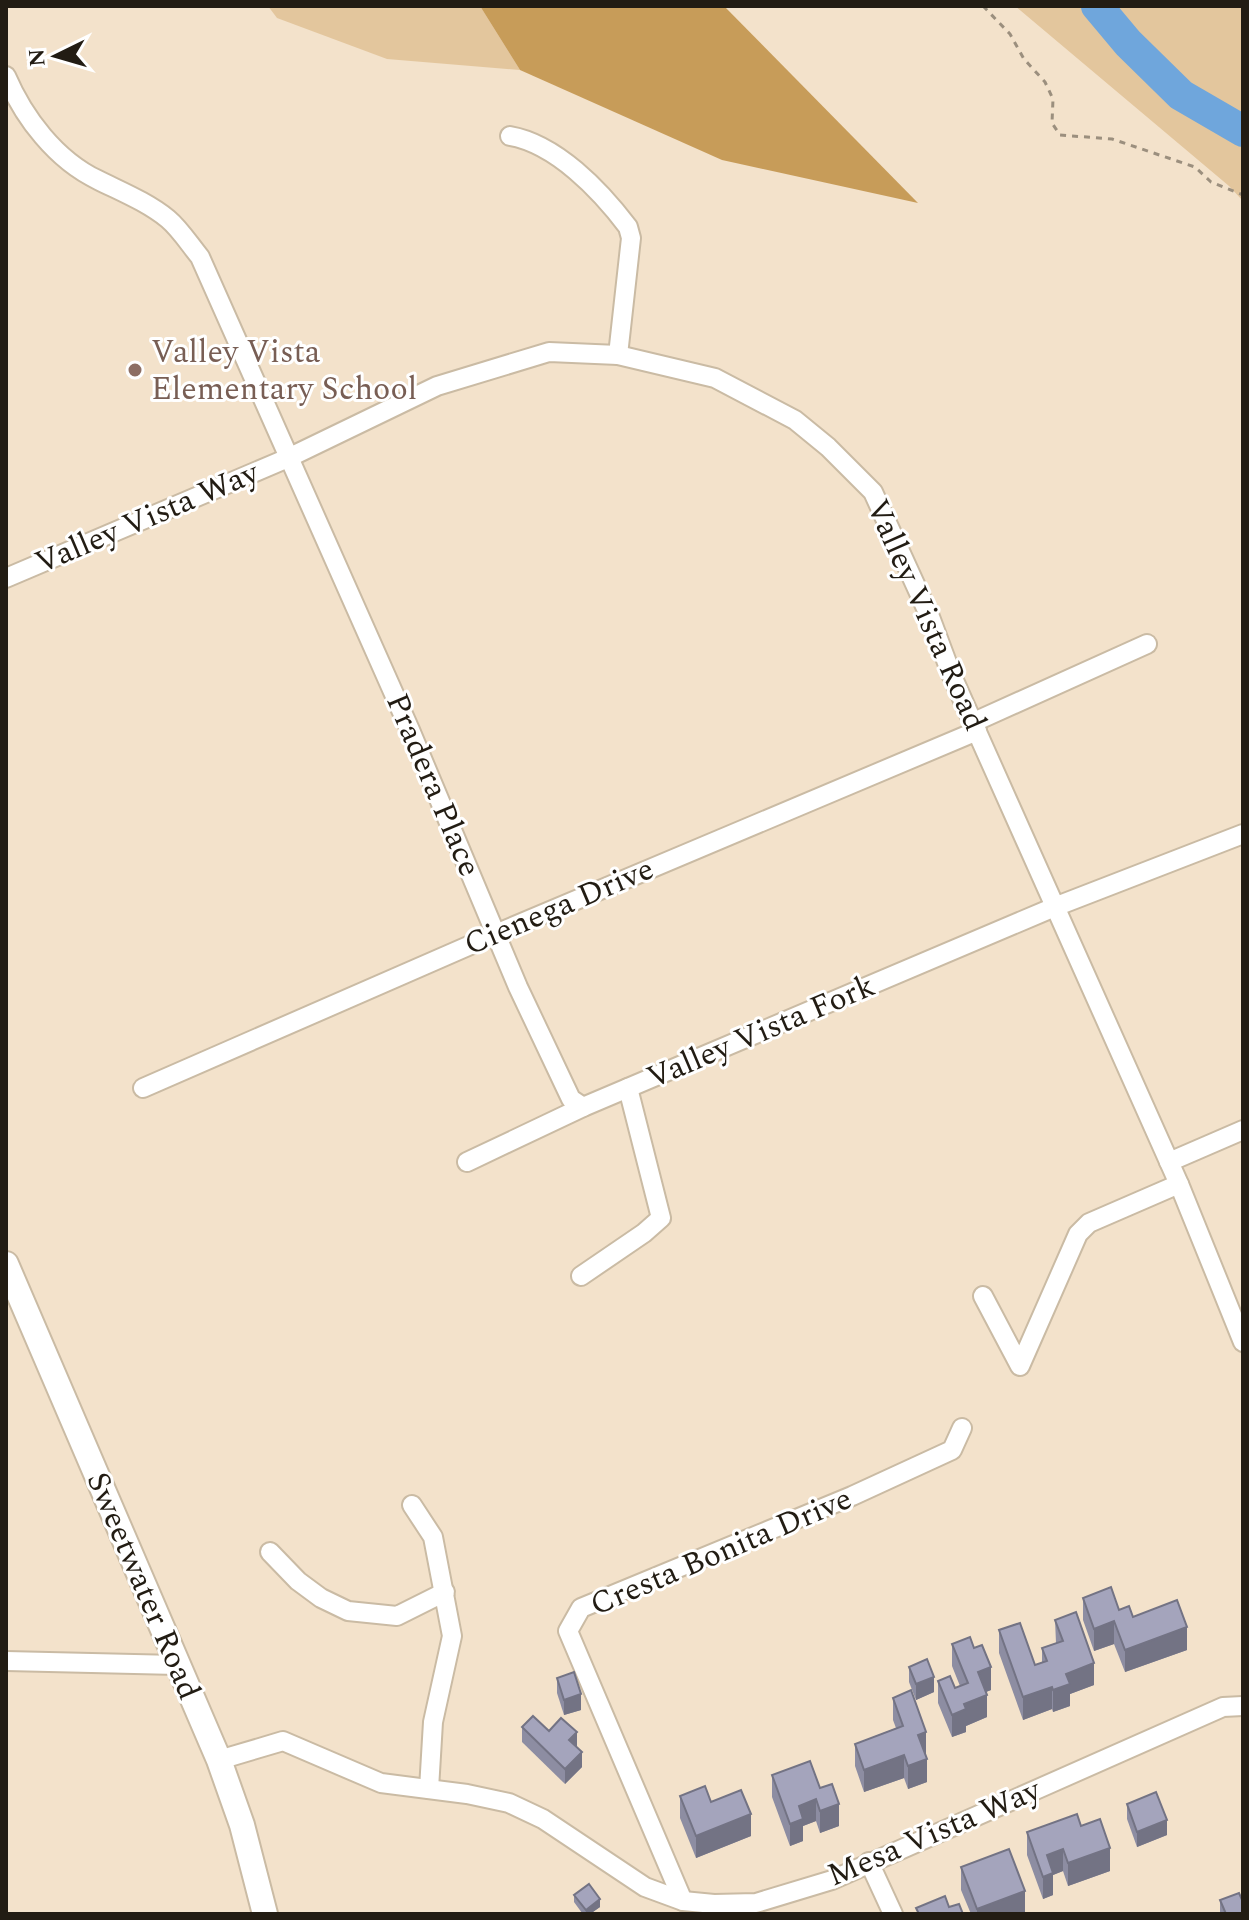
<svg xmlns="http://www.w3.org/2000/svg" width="1249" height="1920" font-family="Spectral,serif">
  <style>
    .green { fill: #e3c69d }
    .forest { fill: #c79c59 }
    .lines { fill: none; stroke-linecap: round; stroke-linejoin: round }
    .river { stroke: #6fa6dc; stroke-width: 32 }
    .minor-casing { stroke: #cabba4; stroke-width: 22 }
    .major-casing { stroke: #cabba4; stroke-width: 28 }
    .path { stroke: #9b8f7e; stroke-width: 3; stroke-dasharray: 6 6; stroke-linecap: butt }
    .minor { stroke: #fff; stroke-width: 18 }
    .major { stroke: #fff; stroke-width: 24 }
    .wall { fill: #8d8da2 }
    .shaded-wall { fill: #737384 }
    .building { fill: #a4a4bc; stroke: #737384; stroke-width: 2 }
    .education-dot { fill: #8d6e63; stroke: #fff; stroke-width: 3 }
    .labels { text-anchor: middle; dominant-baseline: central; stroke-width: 6; stroke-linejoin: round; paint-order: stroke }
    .education-label { font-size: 32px; fill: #785e54; stroke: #fff; text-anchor: start }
    .street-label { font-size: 32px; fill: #221c13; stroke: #fff }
  </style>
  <rect width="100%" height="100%" fill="#f3e2cb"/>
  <!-- green -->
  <g class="green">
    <path d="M 268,6 L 480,6 L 520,70 L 387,59 L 277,18 Z"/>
    <path d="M 1015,6 L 1243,6 L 1243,201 L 1229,186 Z"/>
  </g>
  <!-- forest -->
  <path class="forest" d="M 480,6 L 724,6 L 918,203 L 722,160 L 520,70 Z"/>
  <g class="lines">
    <!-- river -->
    <path class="river" d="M 1097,6 L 1128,43 L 1181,95 L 1243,131"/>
    <!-- minor casing -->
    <g class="minor-casing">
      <g id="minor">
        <path d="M 6,76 C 24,118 56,160 98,180 C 122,192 147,202 168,219 C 180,229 190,245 200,257 L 410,730 L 518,987 L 571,1099 L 583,1107"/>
        <path d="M 510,136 C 556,144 600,190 628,227 L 631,238 L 618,355"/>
        <path d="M 6,578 L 288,458 L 437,386 L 549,352 L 618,355 L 715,378 L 795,420 L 828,447 L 873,492 L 930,617 L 952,676 L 1179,1184 L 1243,1342"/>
        <path d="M 974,722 L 1147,644"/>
        <path d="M 143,1088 L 498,933 L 977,731"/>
        <path d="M 467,1162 L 583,1107 L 1057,906 L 1243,834"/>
        <path d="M 1169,1162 L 1243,1130"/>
        <path d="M 581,1276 L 644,1233 L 661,1218 L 628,1088"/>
        <path d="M 983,1296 L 1020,1366 L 1078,1234 L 1089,1223 L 1179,1184"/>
        <path d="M 412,1505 L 433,1537 L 452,1636 L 433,1722 L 429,1789"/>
        <path d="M 270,1552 L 298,1581 L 321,1598 L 348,1611 L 397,1616 L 445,1592"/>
        <path d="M 6,1661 L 177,1665"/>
        <path d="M 219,1760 L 283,1741 L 381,1783 L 467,1794 L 509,1803 L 543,1819 L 645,1887 L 683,1901 L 714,1904 L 756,1903 L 832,1880 L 1223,1707 L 1243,1706"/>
        <path d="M 869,1862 L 893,1914"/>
        <path d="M 683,1901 L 568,1631 L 581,1608 L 852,1496 L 952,1450 L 962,1428"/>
      </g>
    </g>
    <!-- major casing -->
    <g class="major-casing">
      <path id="major" d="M 6,1264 L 219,1760 L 242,1825 L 265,1914"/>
    </g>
    <!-- path -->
    <path class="path" d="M 983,6 L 1010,34 L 1024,59 L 1045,82 L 1053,99 L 1052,123 L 1060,135 L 1112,139 L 1195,167 L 1211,182 L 1243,195"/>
    <!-- minor -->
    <use href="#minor" class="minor"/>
    <!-- major -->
    <use href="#major" class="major"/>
  </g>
  <!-- wall -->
  <g class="wall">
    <path d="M 1083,1598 L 1119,1610 L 1133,1617 L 1187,1650 L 1125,1672 L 1114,1644 L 1094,1651 L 1083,1620 Z"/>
    <path d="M 1055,1620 L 1094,1685 L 1070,1694 L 1070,1706 L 1053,1712 L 1052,1709 L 1023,1720 L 999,1653 L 999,1630 L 1035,1665 L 1042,1663 L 1042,1648 L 1056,1643 Z"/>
    <path d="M 952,1644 L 991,1690 L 986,1692 L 987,1717 L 966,1726 L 966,1732 L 952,1737 L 938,1703 L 938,1681 L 955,1688 L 960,1686 L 952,1666 Z"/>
    <path d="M 909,1667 L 934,1692 L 916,1700 L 909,1682 Z"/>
    <path d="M 557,1678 L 581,1710 L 564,1715 L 557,1693 Z"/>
    <path d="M 893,1698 L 926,1754 L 925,1755 L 927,1782 L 908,1789 L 904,1778 L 864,1792 L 855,1766 L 855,1744 L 896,1728 L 893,1720 Z"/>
    <path d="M 522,1727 L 549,1731 L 577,1747 L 582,1767 L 565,1784 L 522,1742 Z"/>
    <path d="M 772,1775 L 820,1788 L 839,1826 L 820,1833 L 816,1821 L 803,1826 L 803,1841 L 790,1846 L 772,1797 Z"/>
    <path d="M 680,1796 L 711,1802 L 751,1836 L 696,1858 L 680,1818 Z"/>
    <path d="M 1127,1804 L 1167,1835 L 1137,1847 L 1127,1819 Z"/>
    <path d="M 1081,1826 L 1110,1871 L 1068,1886 L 1063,1871 L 1053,1875 L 1053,1895 L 1043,1899 L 1027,1855 L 1027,1832 Z"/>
    <path d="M 961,1867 L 1025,1913 L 971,1914 L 961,1890 Z"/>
    <path d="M 574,1895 L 600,1907 L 590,1914 L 579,1914 L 582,1913 L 574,1902 Z"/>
    <path d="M 1220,1900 L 1243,1914 L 1220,1914 Z"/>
  </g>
  <!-- shaded-wall -->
  <g class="shaded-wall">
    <path d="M 1114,1621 L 1114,1644 L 1094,1651 L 1094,1629 Z"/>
    <path d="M 1187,1627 L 1187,1650 L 1125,1672 L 1125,1650 Z"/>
    <path d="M 1094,1663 L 1094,1685 L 1070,1694 L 1070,1706 L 1053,1712 L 1053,1690 L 1066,1674 Z"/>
    <path d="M 991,1667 L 991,1690 L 978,1695 L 978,1672 Z"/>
    <path d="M 934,1677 L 934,1692 L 916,1700 L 916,1684 Z"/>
    <path d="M 1052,1687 L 1052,1709 L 1023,1720 L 1023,1697 Z"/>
    <path d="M 581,1694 L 581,1710 L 564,1715 L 564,1700 Z"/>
    <path d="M 987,1695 L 987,1717 L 966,1726 L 966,1732 L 952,1737 L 952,1715 L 964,1704 Z"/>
    <path d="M 577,1732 L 577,1748 L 569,1740 Z"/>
    <path d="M 926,1732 L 926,1754 L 918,1757 L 918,1735 Z"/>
    <path d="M 582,1752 L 582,1767 L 565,1784 L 565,1769 Z"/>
    <path d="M 904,1755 L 904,1778 L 864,1792 L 864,1770 Z"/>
    <path d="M 927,1759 L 927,1782 L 908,1789 L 908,1766 Z"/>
    <path d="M 816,1799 L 816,1821 L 803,1826 L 803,1841 L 790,1846 L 790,1824 L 799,1806 Z"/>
    <path d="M 839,1804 L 839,1826 L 820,1833 L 820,1811 Z"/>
    <path d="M 751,1814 L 751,1836 L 696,1858 L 696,1836 Z"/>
    <path d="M 1167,1820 L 1167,1835 L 1137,1847 L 1137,1832 Z"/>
    <path d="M 1110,1848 L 1110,1871 L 1068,1886 L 1068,1863 Z"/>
    <path d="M 1063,1849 L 1063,1871 L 1053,1875 L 1053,1895 L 1043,1899 L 1043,1877 L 1047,1855 Z"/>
    <path d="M 1025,1891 L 1025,1913 L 977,1914 L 977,1909 Z"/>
    <path d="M 600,1899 L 600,1907 L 590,1914 L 586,1914 L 586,1910 Z"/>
  </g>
  <!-- building -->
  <g class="building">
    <path d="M 1111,1587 L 1119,1610 L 1129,1606 L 1133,1617 L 1177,1600 L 1187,1627 L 1125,1650 L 1114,1621 L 1094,1629 L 1083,1598 Z"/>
    <path d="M 1076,1612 L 1094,1663 L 1066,1674 L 1070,1684 L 1053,1690 L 1052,1687 L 1023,1697 L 999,1630 L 1020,1623 L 1035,1665 L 1047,1661 L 1042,1648 L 1063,1641 L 1055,1620 Z"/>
    <path d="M 970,1637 L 974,1648 L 982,1645 L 991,1667 L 978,1672 L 987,1695 L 964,1704 L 966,1709 L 952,1715 L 938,1681 L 950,1676 L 955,1688 L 968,1683 L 952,1644 Z"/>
    <path d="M 927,1659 L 934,1677 L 916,1684 L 909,1667 Z"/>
    <path d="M 574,1672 L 581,1694 L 564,1700 L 557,1678 Z"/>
    <path d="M 911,1690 L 926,1732 L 918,1735 L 927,1759 L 908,1766 L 904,1755 L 864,1770 L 855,1744 L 903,1726 L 893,1698 Z"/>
    <path d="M 533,1716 L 549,1731 L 561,1718 L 577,1732 L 569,1740 L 582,1752 L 565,1769 L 522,1727 Z"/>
    <path d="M 810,1761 L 820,1788 L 832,1784 L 839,1804 L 820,1811 L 816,1799 L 799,1806 L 803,1819 L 790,1824 L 772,1775 Z"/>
    <path d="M 705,1786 L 711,1802 L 741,1790 L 751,1814 L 696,1836 L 680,1796 Z"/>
    <path d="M 1156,1792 L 1167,1820 L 1137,1832 L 1127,1804 Z"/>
    <path d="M 1077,1814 L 1081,1826 L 1100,1819 L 1110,1848 L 1068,1863 L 1063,1849 L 1047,1855 L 1053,1873 L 1043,1877 L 1027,1832 Z"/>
    <path d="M 1009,1849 L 1025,1891 L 977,1909 L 961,1867 Z"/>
    <path d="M 589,1884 L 600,1899 L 586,1910 L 574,1895 Z"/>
    <path d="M 1239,1893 L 1243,1902 L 1243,1914 L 1226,1914 L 1220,1900 Z"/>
    <path d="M 945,1896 L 949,1907 L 959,1904 L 963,1914 L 919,1914 L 916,1908 Z"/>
  </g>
  <!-- markers -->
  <circle class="education-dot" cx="135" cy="370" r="8"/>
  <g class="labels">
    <!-- education labels -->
    <g class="education-label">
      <text x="151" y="352">Valley Vista<tspan x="151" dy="37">Elementary School</tspan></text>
    </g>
    <!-- street labels -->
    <g class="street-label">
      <text transform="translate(147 518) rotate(-23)">Valley Vista Way</text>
      <text transform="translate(926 615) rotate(66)">Valley Vista Road</text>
      <text transform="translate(433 785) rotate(67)">Pradera Place</text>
      <text transform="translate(559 907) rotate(-23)">Cienega Drive</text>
      <text transform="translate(761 1032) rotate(-23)">Valley Vista Fork</text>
      <text transform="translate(721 1552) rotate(-23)">Cresta Bonita Drive</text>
      <text transform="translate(143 1586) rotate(67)">Sweetwater Road</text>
      <text transform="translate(934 1833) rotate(-23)">Mesa Vista Way</text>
    </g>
  </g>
  <!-- border -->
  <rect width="1249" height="1920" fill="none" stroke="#221c13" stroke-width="16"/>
  <!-- north arrow -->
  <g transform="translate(56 56) rotate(265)" stroke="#ffffff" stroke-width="6" paint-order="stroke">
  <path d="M0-6L14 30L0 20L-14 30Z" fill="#221c13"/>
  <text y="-12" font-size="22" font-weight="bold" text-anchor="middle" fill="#221c13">N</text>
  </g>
</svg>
